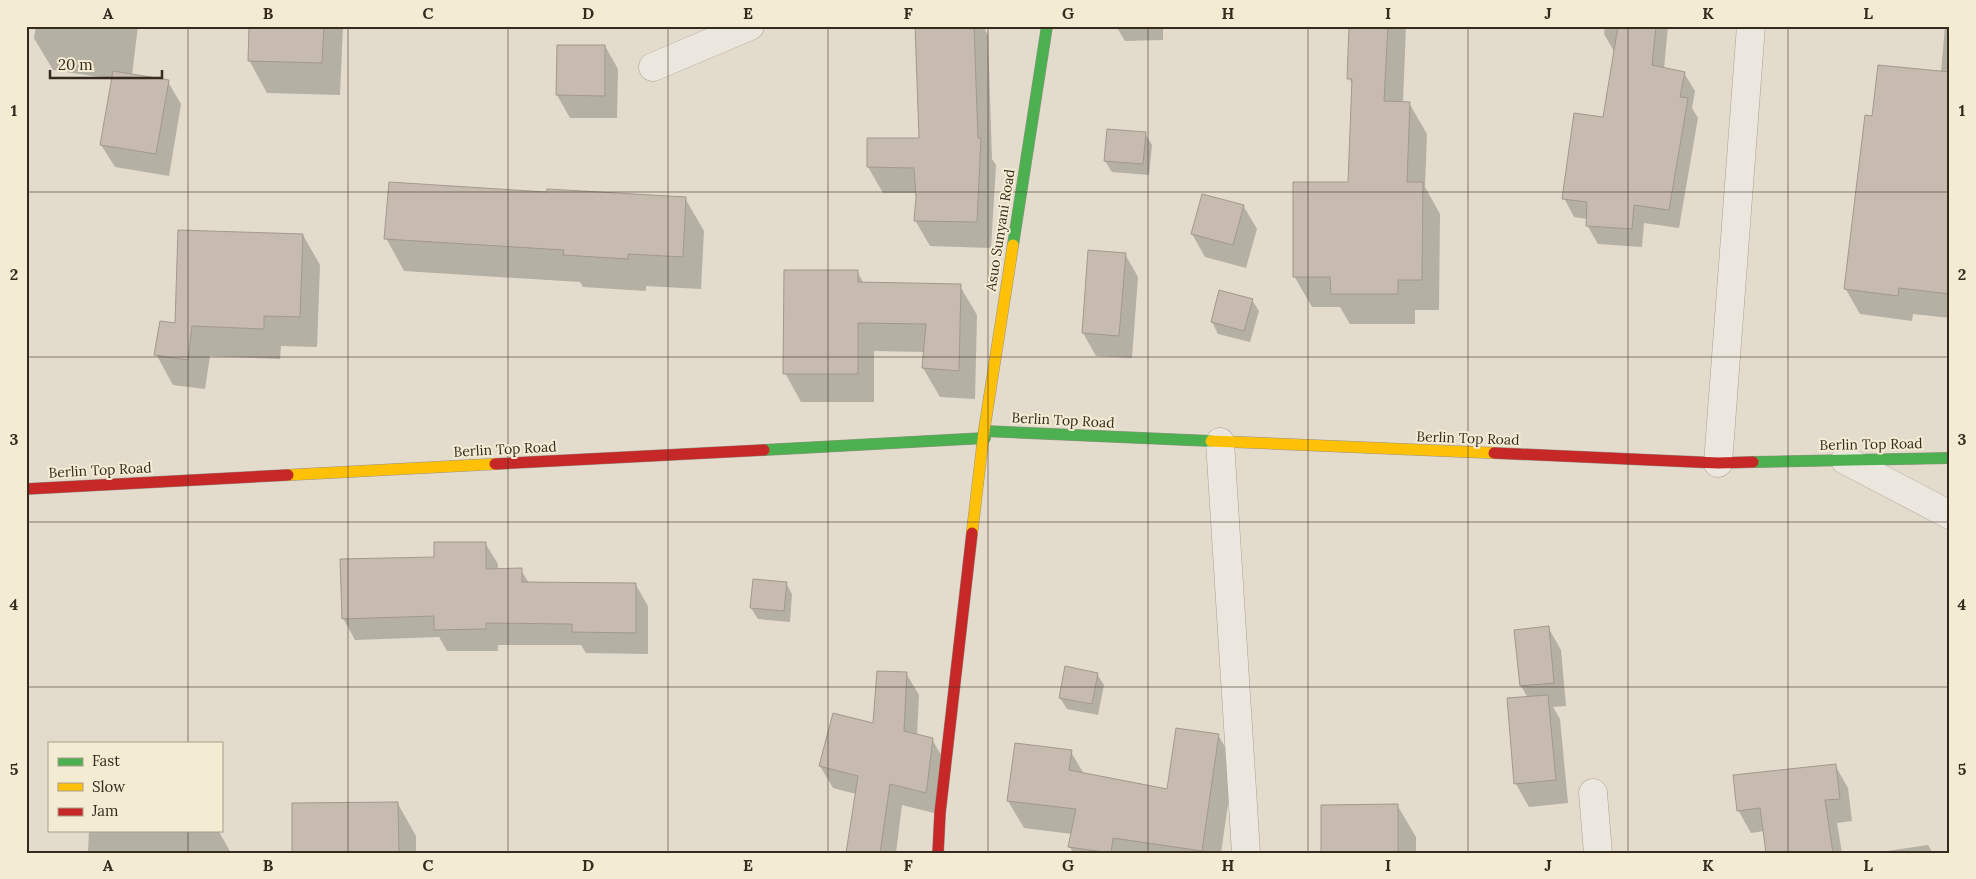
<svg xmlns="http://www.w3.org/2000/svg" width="1976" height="879" font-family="Lora,serif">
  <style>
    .shadow { fill: #0003 }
    .building { fill: #c6bbae; stroke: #a3988c }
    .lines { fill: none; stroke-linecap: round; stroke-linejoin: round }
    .street-casing { stroke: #a8a196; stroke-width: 29 }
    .fast-casing { stroke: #989186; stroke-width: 12 }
    .slow-casing { stroke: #989186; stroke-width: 12 }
    .jam-casing { stroke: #989186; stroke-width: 12 }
    .street { stroke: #ece7de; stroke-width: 28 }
    .fast { stroke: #4caf50; stroke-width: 11 }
    .slow { stroke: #ffc107; stroke-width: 11 }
    .jam { stroke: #c62828; stroke-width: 11 }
    .grid { fill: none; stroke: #362a1f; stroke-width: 1; stroke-opacity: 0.55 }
    .labels { text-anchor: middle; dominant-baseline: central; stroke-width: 4; stroke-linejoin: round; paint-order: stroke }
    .street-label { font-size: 14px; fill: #362a1f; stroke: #f4ebd3 }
    .neatline { fill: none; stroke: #362a1f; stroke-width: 2 }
    .grid-label { font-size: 16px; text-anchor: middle; font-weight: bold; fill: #362a1f }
  </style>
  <rect width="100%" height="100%" fill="#e3dccd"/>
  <!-- shadow -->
  <g class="shadow">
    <path d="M 36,26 L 138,26 L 132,75 L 168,82 L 181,104 L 169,176 L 115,167 L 101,145 L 113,79 L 53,70 L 34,38 Z"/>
    <path d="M 250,26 L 343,26 L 340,95 L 267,93 L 249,60 Z"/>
    <path d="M 917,26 L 983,26 L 988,35 L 992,159 L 996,165 L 991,248 L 930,246 L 915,220 L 917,193 L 883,193 L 868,167 L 920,140 Z"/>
    <path d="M 1116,26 L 1163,26 L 1163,40 L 1125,41 Z"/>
    <path d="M 1351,26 L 1406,26 L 1403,103 L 1409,103 L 1427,134 L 1425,187 L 1440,214 L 1439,310 L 1415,310 L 1415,324 L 1350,324 L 1340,307 L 1312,307 L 1294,276 L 1349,183 L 1353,86 L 1349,78 Z"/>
    <path d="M 1605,26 L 1668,26 L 1664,69 L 1684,73 L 1695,91 L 1692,108 L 1698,118 L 1679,228 L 1644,223 L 1642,247 L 1598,244 L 1587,225 L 1587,219 L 1574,217 L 1564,198 L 1604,118 L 1615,53 L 1604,34 Z"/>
    <path d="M 1945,26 L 1950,26 L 1950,318 L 1913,314 L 1912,321 L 1860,314 L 1845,288 L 1873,117 L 1941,72 Z"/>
    <path d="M 605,46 L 618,69 L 617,118 L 570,118 L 557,95 L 558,47 Z"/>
    <path d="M 1145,133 L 1152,145 L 1149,175 L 1112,172 L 1105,161 Z"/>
    <path d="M 548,193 L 685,198 L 704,231 L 701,289 L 646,286 L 646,291 L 583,287 L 580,282 L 404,271 L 386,238 Z"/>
    <path d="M 1203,196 L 1244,207 L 1257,229 L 1246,268 L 1205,257 L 1192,234 Z"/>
    <path d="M 303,235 L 320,265 L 317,347 L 281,346 L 280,359 L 210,356 L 205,389 L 173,385 L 156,354 Z"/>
    <path d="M 1125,254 L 1138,277 L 1132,358 L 1096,356 L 1083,333 Z"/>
    <path d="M 857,271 L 864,284 L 960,286 L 977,315 L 975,399 L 940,397 L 923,368 L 924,352 L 874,351 L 874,402 L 801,402 L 785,373 Z"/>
    <path d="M 1220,292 L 1252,300 L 1259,311 L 1250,342 L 1218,334 L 1212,322 Z"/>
    <path d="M 485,543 L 498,564 L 498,570 L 521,570 L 529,583 L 636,585 L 648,606 L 648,654 L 586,653 L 581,645 L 498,645 L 498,651 L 447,651 L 439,637 L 355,640 L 343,618 L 435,558 Z"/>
    <path d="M 786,583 L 792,594 L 790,622 L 758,619 L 751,608 Z"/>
    <path d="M 1548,627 L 1561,650 L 1566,706 L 1553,707 L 1560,719 L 1568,803 L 1529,807 L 1516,784 L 1508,700 L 1528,698 L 1521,686 Z"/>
    <path d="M 906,673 L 919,695 L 917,736 L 932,739 L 945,762 L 938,814 L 902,805 L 896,853 L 847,853 L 856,794 L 833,788 L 820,766 L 875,725 Z"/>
    <path d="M 1097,674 L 1104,685 L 1098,715 L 1067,709 L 1060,698 Z"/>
    <path d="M 1218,735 L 1234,762 L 1221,853 L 1073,853 L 1070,847 L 1072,834 L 1024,828 L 1008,801 L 1071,752 L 1084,774 L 1168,790 Z"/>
    <path d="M 1835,765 L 1848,788 L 1852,821 L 1837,823 L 1842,853 L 1768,853 L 1764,831 L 1751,833 L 1738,810 Z"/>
    <path d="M 398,804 L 416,836 L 416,853 L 293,853 Z"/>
    <path d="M 1397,805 L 1416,837 L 1416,853 L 1322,853 Z"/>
    <path d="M 89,830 L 218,830 L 231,853 L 88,853 Z"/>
    <path d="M 1928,845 L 1933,853 L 1888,853 L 1887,851 Z"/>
  </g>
  <!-- building -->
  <g class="building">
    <path d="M 249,26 L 324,26 L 322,63 L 248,61 Z"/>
    <path d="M 915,26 L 974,26 L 978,138 L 981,138 L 977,222 L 914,221 L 916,197 L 914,168 L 867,167 L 867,138 L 919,138 Z"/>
    <path d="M 1349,26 L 1388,26 L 1384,101 L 1410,102 L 1407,182 L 1423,182 L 1422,280 L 1398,280 L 1398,294 L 1331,294 L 1330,277 L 1293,277 L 1293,182 L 1348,182 L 1352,79 L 1347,79 Z"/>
    <path d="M 1618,26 L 1656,26 L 1652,65 L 1685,72 L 1680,97 L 1688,98 L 1669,210 L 1634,205 L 1632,229 L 1586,226 L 1587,202 L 1562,199 L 1574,113 L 1603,117 Z"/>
    <path d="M 557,45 L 605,45 L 605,96 L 556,95 Z"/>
    <path d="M 1878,65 L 1950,72 L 1950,294 L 1899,288 L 1898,296 L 1844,289 L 1865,115 L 1872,116 Z"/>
    <path d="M 113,71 L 169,80 L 156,154 L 100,145 Z"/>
    <path d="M 1107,129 L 1146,132 L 1143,164 L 1104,161 Z"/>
    <path d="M 389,182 L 546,192 L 547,189 L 686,197 L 683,257 L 628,254 L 628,259 L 563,255 L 564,250 L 384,239 Z"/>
    <path d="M 1202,194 L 1244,205 L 1233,245 L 1191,234 Z"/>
    <path d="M 178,230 L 303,234 L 300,317 L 264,316 L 264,329 L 192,326 L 188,360 L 154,355 L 160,321 L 175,323 Z"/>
    <path d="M 1088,250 L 1126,253 L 1119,336 L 1082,333 Z"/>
    <path d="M 784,270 L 858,270 L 858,282 L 961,284 L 959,371 L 922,368 L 926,324 L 858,323 L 858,374 L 783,374 Z"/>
    <path d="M 1219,290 L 1253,299 L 1244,331 L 1211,322 Z"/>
    <path d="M 434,542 L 486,542 L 486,569 L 522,568 L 522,582 L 636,583 L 636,633 L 572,632 L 572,624 L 486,623 L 486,629 L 434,630 L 434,616 L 342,619 L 340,559 L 434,557 Z"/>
    <path d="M 753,579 L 787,582 L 784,611 L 750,608 Z"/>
    <path d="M 1549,626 L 1554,683 L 1520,686 L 1514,630 Z"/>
    <path d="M 1065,666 L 1098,673 L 1092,704 L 1059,698 Z"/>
    <path d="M 877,671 L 907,672 L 904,731 L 933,738 L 927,787 L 926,793 L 890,784 L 880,853 L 846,853 L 858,776 L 819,766 L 833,713 L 873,723 Z"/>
    <path d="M 1548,695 L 1556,780 L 1514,784 L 1507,698 Z"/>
    <path d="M 1176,728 L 1219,734 L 1202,851 L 1113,838 L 1111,853 L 1068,847 L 1076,809 L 1007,801 L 1015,743 L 1072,750 L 1069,770 L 1167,789 Z"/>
    <path d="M 1836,764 L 1840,799 L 1825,800 L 1833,853 L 1766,853 L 1760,808 L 1737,811 L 1733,775 Z"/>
    <path d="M 398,802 L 399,853 L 292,853 L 292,803 Z"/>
    <path d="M 1398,804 L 1398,853 L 1321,853 L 1321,805 Z"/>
  </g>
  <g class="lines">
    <!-- street casing -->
    <g class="street-casing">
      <g id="street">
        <path d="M 653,67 L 750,26"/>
        <path d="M 1220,442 L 1246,853"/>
        <path d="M 1845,460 L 1950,515"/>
        <path d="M 1718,463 L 1751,26"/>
        <path d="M 1593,793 L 1598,853"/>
      </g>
    </g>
    <!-- fast casing -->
    <g class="fast-casing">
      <g id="fast">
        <path d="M 1013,245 L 1047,26"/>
        <path d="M 984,431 L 1211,441"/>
        <path d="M 764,450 L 985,438"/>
        <path d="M 1753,462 L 1950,458"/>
      </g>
    </g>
    <!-- slow casing -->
    <g class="slow-casing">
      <g id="slow">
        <path d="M 1211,441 L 1494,453"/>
        <path d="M 288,475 L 495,464"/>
        <path d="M 972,533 L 984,431 L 1013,245"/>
      </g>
    </g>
    <!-- jam casing -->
    <g class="jam-casing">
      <g id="jam">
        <path d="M 1494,453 L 1718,463 L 1753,462"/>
        <path d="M 495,464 L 764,450"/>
        <path d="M 26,489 L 288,475"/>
        <path d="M 938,853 L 940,813 L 972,533"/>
      </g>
    </g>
    <!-- street -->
    <use href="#street" class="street"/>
    <!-- fast -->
    <use href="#fast" class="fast"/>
    <!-- slow -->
    <use href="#slow" class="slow"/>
    <!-- jam -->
    <use href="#jam" class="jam"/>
  </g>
  <!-- grid -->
  <path class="grid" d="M 188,26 L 188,743M 348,26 L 348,853M 508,26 L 508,853M 668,26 L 668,853M 828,26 L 828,853M 988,26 L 988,853M 1148,26 L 1148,853M 1308,26 L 1308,853M 1468,26 L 1468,853M 1628,26 L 1628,853M 1788,26 L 1788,853M 26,192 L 1950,192M 26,357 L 1950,357M 26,522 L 1950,522M 26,687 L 1950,687M 188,830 L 188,853"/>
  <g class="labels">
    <!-- street labels -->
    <g class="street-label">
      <text transform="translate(1000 230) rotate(-81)">Asuo Sunyani Road</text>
      <text transform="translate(1063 420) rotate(3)">Berlin Top Road</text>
      <text transform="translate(1468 438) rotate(2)">Berlin Top Road</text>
      <text transform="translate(1871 444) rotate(-1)">Berlin Top Road</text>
      <text transform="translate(505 449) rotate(-3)">Berlin Top Road</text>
      <text transform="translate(100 470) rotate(-3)">Berlin Top Road</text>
    </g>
  </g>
  <!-- border -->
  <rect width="1976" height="879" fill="none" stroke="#f4ebd3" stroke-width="55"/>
  <!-- legend -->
  <rect x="48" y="742" width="175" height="90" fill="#f4ebd3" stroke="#a89e8b"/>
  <rect x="58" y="758" width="25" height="8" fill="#4caf50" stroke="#a89e8b"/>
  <text x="92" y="766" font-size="15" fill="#362a1f">Fast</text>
  <rect x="58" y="783" width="25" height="8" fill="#ffc107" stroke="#a89e8b"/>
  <text x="92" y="792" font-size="15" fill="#362a1f">Slow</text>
  <rect x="58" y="808" width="25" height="8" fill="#c62828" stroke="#a89e8b"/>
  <text x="92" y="816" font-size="15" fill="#362a1f">Jam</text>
  <!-- scale -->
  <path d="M50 70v8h112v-8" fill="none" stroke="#362a1f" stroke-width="2.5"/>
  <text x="58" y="70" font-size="15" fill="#362a1f" stroke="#f4ebd3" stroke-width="4" paint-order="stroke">20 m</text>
  <rect x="28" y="28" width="1920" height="824" class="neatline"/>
  <g class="grid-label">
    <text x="108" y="19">A</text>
    <text x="268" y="19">B</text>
    <text x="428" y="19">C</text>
    <text x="588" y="19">D</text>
    <text x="748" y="19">E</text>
    <text x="908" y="19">F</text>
    <text x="1068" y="19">G</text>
    <text x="1228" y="19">H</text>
    <text x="1388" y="19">I</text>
    <text x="1548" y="19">J</text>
    <text x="1708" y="19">K</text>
    <text x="1868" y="19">L</text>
    <text x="14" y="116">1</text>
    <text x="1962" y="116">1</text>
    <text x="14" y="280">2</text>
    <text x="1962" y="280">2</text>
    <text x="14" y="445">3</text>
    <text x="1962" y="445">3</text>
    <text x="14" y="610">4</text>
    <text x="1962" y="610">4</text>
    <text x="14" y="775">5</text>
    <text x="1962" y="775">5</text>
    <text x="108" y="871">A</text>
    <text x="268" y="871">B</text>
    <text x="428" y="871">C</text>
    <text x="588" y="871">D</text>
    <text x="748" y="871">E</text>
    <text x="908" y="871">F</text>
    <text x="1068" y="871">G</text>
    <text x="1228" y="871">H</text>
    <text x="1388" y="871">I</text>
    <text x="1548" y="871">J</text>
    <text x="1708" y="871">K</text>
    <text x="1868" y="871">L</text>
  </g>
</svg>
